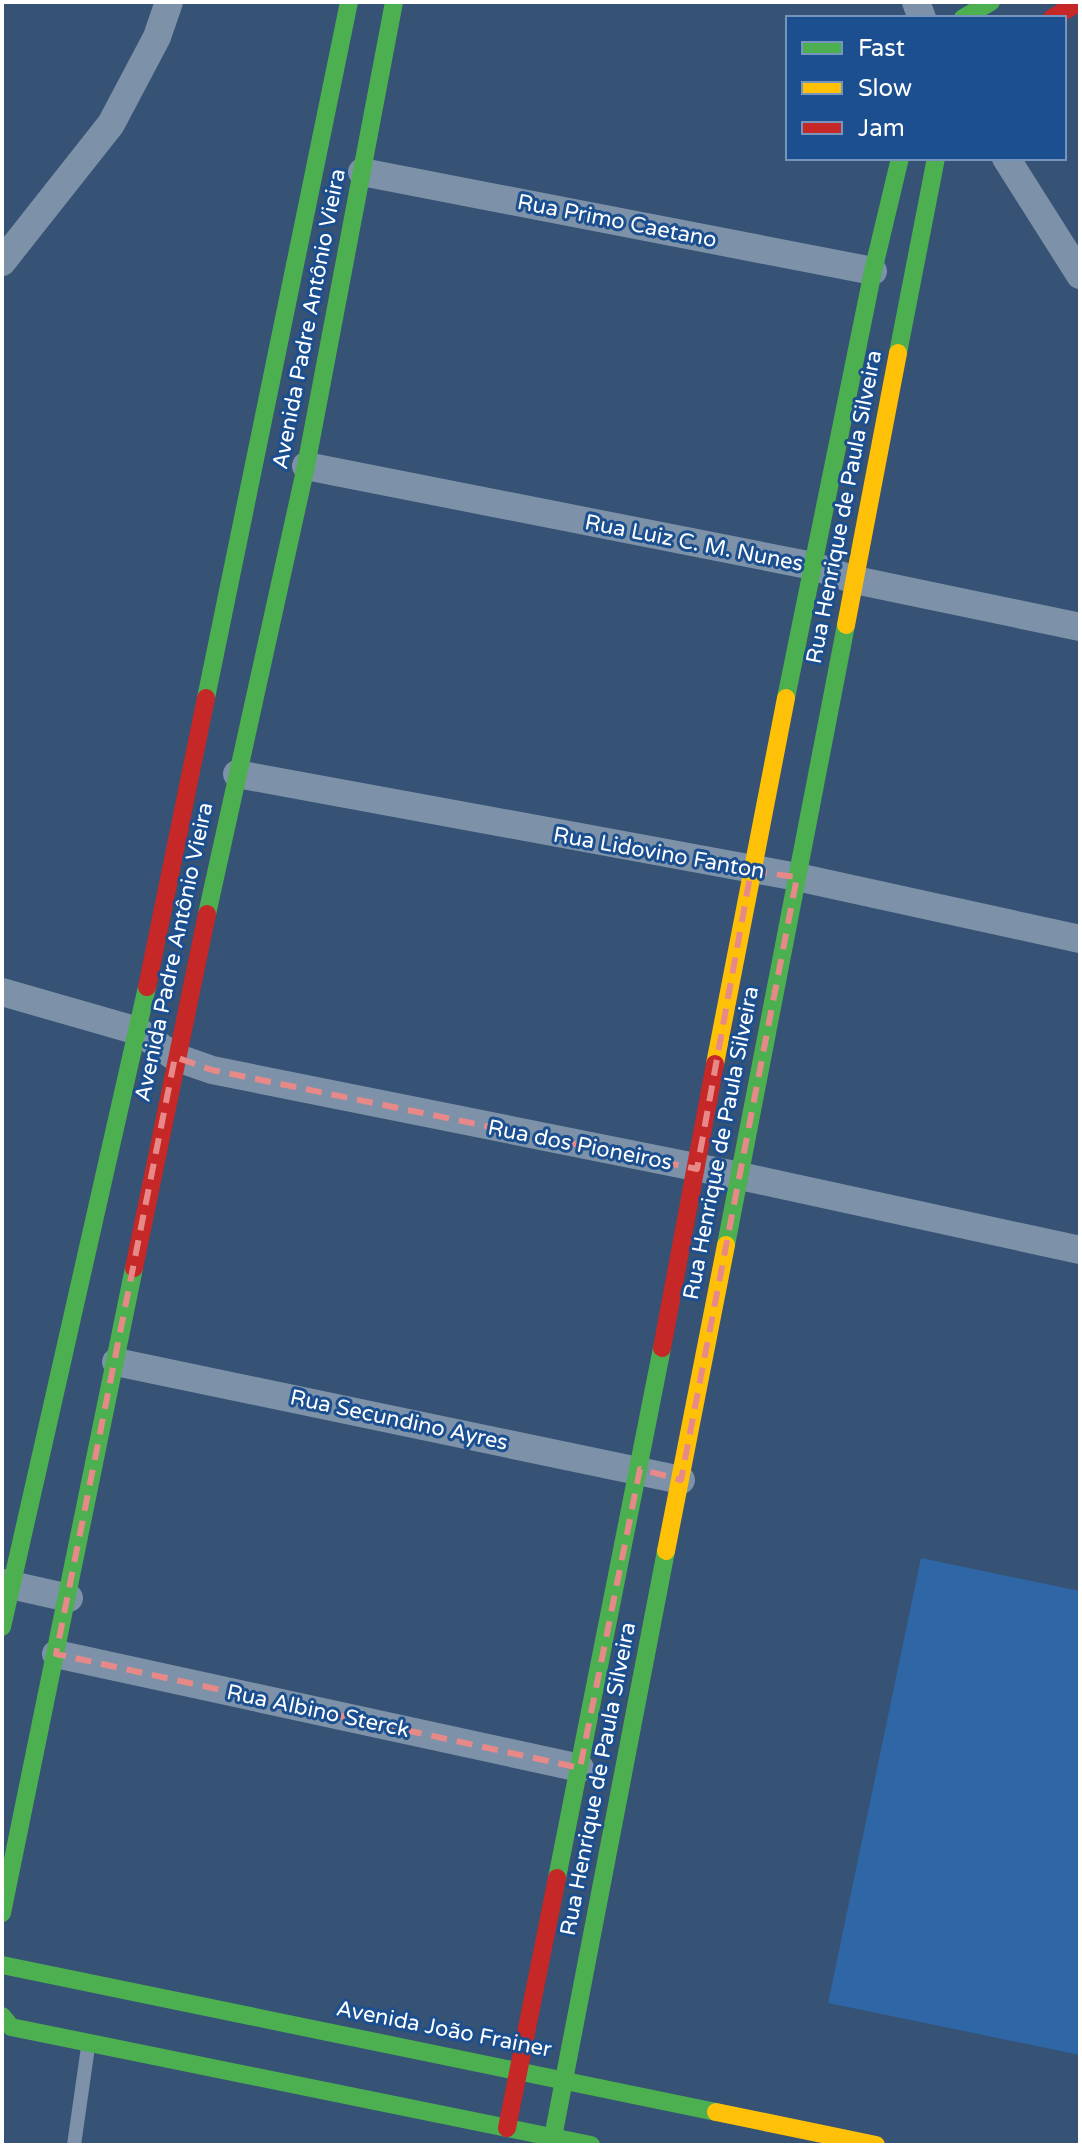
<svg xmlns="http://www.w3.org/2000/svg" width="1082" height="2147" font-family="'Varela Round',sans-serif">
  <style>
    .pitch { fill: #2f66a5 }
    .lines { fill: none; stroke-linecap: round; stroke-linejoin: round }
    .lane { stroke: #7d92a8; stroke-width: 14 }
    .street { stroke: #7d92a8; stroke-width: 28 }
    .fast { stroke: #4caf50; stroke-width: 18 }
    .slow { stroke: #ffc107; stroke-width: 18 }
    .jam { stroke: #c62828; stroke-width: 18 }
    .marked { fill: none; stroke: #e88989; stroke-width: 6; stroke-dasharray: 16 10; stroke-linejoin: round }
    .labels { text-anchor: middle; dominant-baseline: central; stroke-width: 6; stroke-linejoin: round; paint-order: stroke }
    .street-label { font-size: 22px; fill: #fff; stroke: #1b4f8f }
  </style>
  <rect width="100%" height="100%" fill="#365274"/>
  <!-- pitch -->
  <path class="pitch" d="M 921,1558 L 1080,1591 L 1080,2055 L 828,2003 Z"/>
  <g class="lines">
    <!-- lane -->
    <path class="lane" d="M 74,2145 L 88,2047"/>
    <!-- street -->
    <g class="street">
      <path d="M 916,2 L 922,18"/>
      <path d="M 1006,158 L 1080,275"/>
      <path d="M 362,172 L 873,271"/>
      <path d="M 2,262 L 111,124 L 157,37 L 169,2"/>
      <path d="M 306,466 L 813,566 L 855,580 L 1080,627"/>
      <path d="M 237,774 L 797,877 L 1080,939"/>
      <path d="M 2,992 L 138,1031 L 175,1057 L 212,1070 L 740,1176 L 1080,1250"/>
      <path d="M 116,1362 L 681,1480"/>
      <path d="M 2,1583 L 69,1598"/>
      <path d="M 56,1654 L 580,1768"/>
    </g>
    <!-- fast -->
    <g class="fast">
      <path d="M 963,18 L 991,2"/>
      <path d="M 898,353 L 936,158"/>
      <path d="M 206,698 L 349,2"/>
      <path d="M 786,698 L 873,271 L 900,158"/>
      <path d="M 207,914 L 306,466 L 394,2"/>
      <path d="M 726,1245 L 846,625"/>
      <path d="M 2,1627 L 147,987"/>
      <path d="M 557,1878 L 662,1348"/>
      <path d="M 2,1913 L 134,1268"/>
      <path d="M 2,1965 L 716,2112"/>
      <path d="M 2,2016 L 11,2027 L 591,2145"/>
      <path d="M 553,2137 L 666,1551"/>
    </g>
    <!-- slow -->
    <g class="slow">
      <path d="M 846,625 L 898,353"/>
      <path d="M 715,1064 L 786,698"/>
      <path d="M 666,1551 L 726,1245"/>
      <path d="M 716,2112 L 876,2145"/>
    </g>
    <!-- jam -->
    <g class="jam">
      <path d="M 1052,18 L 1080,2"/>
      <path d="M 147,987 L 206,698"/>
      <path d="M 134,1268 L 207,914"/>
      <path d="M 662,1348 L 715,1064"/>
      <path d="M 507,2128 L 557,1878"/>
    </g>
  </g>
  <!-- marked area -->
  <path class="marked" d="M 751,871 L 797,877 L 681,1480 L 640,1469 L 580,1768 L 56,1654 L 175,1057 L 212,1070 L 697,1169 Z"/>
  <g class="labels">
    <!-- street labels -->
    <g class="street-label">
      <text transform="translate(617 221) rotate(11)">Rua Primo Caetano</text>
      <text transform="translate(309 319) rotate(-79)">Avenida Padre Antônio Vieira</text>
      <text transform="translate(844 507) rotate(-79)">Rua Henrique de Paula Silveira</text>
      <text transform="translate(694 543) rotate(11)">Rua Luiz C. M. Nunes</text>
      <text transform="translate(659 853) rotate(10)">Rua Lidovino Fanton</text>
      <text transform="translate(174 952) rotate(-78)">Avenida Padre Antônio Vieira</text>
      <text transform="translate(721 1143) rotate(-79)">Rua Henrique de Paula Silveira</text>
      <text transform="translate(580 1145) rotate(11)">Rua dos Pioneiros</text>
      <text transform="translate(399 1420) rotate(12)">Rua Secundino Ayres</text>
      <text transform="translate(318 1711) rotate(12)">Rua Albino Sterck</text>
      <text transform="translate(598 1779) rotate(-79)">Rua Henrique de Paula Silveira</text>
      <text transform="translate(444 2029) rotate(11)">Avenida João Frainer</text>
    </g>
  </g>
  <!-- border -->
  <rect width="1082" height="2147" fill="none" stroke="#ffffff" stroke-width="8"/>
  <!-- legend -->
  <rect x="786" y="16" width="280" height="144" fill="#1b4f8f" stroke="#7695bc" stroke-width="2"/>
  <rect x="802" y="42" width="40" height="12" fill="#4caf50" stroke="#7695bc" stroke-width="2"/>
  <text x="858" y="56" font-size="24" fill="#ffffff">Fast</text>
  <rect x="802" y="82" width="40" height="12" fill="#ffc107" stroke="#7695bc" stroke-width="2"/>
  <text x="858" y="96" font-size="24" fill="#ffffff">Slow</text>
  <rect x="802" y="122" width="40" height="12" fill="#c62828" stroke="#7695bc" stroke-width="2"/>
  <text x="858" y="136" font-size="24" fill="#ffffff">Jam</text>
</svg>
